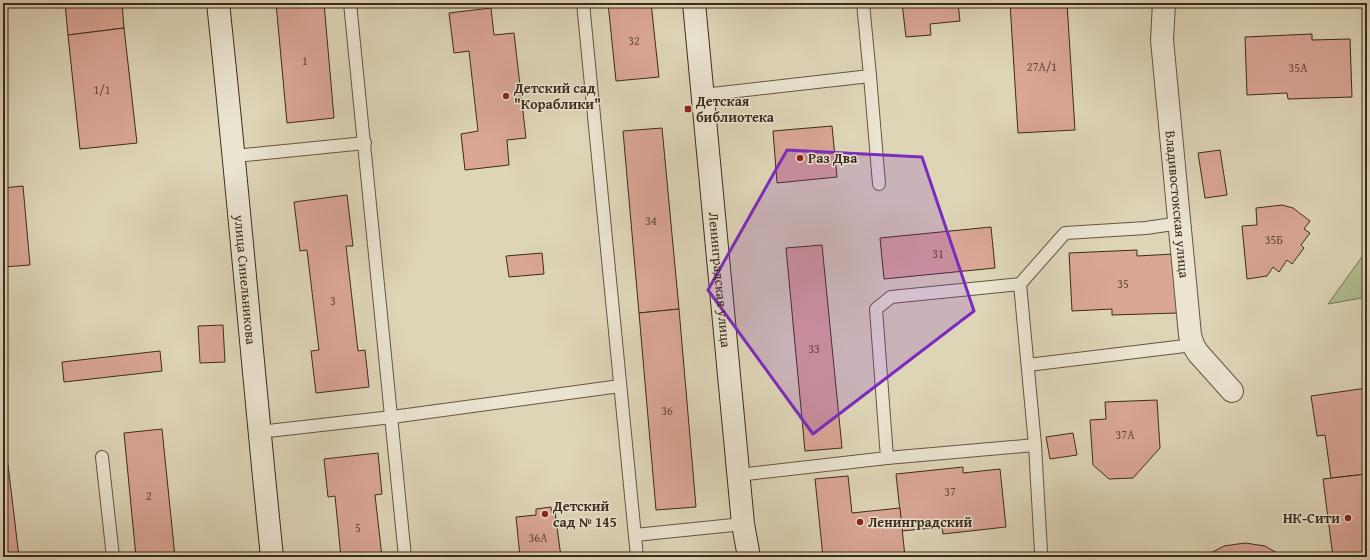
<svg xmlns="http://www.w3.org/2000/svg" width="1370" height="560" font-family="'Gentium Book Plus',serif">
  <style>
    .green { fill: #afbe90; stroke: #767456 }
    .building { fill: #daa696; stroke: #3d2a1d }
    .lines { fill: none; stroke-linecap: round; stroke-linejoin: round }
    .lane-casing { stroke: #655544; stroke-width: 14 }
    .street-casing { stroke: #655544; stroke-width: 24 }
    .secondary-casing { stroke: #3d2a1d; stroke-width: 24 }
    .lane { stroke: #eae4d0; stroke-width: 12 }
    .street { stroke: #eae4d0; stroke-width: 22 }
    .secondary { stroke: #eae4d0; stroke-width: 22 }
    .marked { fill: #7b2cbf; fill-opacity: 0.2; stroke: #7b2cbf; stroke-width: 3; stroke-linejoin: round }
    .poi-dot { fill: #8f2418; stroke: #eae4d0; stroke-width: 1.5 }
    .labels { text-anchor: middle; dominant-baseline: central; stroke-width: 3; stroke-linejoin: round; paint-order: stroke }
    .number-label { font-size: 12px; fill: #64493b }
    .poi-label { font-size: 14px; font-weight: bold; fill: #3d2a1d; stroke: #eae4d0; text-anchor: start }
    .street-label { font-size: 14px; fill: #3d2a1d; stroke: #eae4d0 }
  </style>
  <rect width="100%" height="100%" fill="#ded5b7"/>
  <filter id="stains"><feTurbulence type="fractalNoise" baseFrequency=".005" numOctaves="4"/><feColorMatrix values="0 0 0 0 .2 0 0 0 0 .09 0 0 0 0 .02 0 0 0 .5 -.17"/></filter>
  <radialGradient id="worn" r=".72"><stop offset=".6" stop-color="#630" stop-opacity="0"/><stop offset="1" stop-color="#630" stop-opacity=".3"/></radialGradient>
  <!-- green -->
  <path class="green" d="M 1367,250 L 1367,297 L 1328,304 Z"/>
  <!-- building -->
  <g class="building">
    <path d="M 65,3 L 122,3 L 124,28 L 68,35 Z"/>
    <path d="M 276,3 L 324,3 L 334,118 L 287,123 Z"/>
    <path d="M 608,3 L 651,3 L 659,77 L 616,81 Z"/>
    <path d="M 902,3 L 958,3 L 960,21 L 930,24 L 931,35 L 906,37 Z"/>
    <path d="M 1010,3 L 1067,3 L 1075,130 L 1018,133 Z"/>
    <path d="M 491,8 L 494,35 L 514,33 L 526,138 L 507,140 L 509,165 L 465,170 L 461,134 L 478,131 L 469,51 L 454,53 L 449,13 Z"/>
    <path d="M 124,28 L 137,143 L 80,149 L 68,35 Z"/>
    <path d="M 1312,34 L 1312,40 L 1350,39 L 1352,97 L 1288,99 L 1287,93 L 1247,95 L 1245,37 Z"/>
    <path d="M 832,126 L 837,177 L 777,183 L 773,131 Z"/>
    <path d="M 662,128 L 679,309 L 639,313 L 623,131 Z"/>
    <path d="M 1220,150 L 1227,195 L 1205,198 L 1198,153 Z"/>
    <path d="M 23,186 L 30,265 L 3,267 L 3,188 Z"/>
    <path d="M 347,195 L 353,246 L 346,246 L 358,351 L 365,350 L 369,387 L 316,393 L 311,351 L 319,350 L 307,250 L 300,251 L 294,202 Z"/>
    <path d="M 1282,205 L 1293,208 L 1310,221 L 1304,229 L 1310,233 L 1301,245 L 1304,248 L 1292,264 L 1287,260 L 1279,272 L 1273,267 L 1267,276 L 1247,279 L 1242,226 L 1257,225 L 1256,208 Z"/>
    <path d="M 991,227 L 995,268 L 884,279 L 880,238 Z"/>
    <path d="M 822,245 L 842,448 L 805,451 L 786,248 Z"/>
    <path d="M 1137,250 L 1137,256 L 1174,254 L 1177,313 L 1112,315 L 1112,309 L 1072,311 L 1069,253 Z"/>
    <path d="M 542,253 L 544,274 L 509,277 L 506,256 Z"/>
    <path d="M 679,309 L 696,507 L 656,510 L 639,313 Z"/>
    <path d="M 223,325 L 225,362 L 200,363 L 198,326 Z"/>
    <path d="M 160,351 L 162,371 L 64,382 L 62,362 Z"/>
    <path d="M 1366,384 L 1367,384 L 1367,474 L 1331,478 L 1325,435 L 1317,436 L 1311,396 L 1367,388 Z"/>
    <path d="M 1157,400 L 1160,448 L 1133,478 L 1109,479 L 1093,465 L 1090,420 L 1106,419 L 1105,402 Z"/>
    <path d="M 162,429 L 175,557 L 136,557 L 124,433 Z"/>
    <path d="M 1073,433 L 1077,455 L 1050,459 L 1046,437 Z"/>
    <path d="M 378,453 L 382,494 L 375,495 L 382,557 L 341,557 L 335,496 L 328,497 L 324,459 Z"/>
    <path d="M 3,465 L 8,465 L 19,557 L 3,557 Z"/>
    <path d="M 963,467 L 963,473 L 1000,469 L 1006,527 L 943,534 L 942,527 L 902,531 L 896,474 Z"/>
    <path d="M 1367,474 L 1367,557 L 1333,557 L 1323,479 Z"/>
    <path d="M 848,476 L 852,513 L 900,508 L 905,557 L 823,557 L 815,479 Z"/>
    <path d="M 551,507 L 552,513 L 555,512 L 561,557 L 520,557 L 516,517 L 536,515 L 536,509 Z"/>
    <path d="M 1245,543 L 1265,546 L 1284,557 L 1203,557 L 1224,546 Z"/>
  </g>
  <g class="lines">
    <!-- lane casing -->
    <g class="lane-casing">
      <g id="lane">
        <path d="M 350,3 L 405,557"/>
        <path d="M 583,3 L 637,557"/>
        <path d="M 863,3 L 870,76"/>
        <path d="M 703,95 L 870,76 L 879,184"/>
        <path d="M 235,156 L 365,143"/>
        <path d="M 1028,365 L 1193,345"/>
        <path d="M 259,432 L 392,417 L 620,386"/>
        <path d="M 1035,445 L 1041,552"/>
        <path d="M 102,457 L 113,557"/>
        <path d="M 887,458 L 1035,445 L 1020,284"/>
        <path d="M 738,475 L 887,458 L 876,309 L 891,297 L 1020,284 L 1065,233 L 1146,228 L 1180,223"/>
        <path d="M 635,535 L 743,524"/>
      </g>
    </g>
    <!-- street casing -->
    <g class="street-casing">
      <g id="street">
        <path id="s1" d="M 1164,3 L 1162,40 L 1190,335 L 1193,345 L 1198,353 L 1232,391"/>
      </g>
    </g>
    <!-- secondary casing -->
    <g class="secondary-casing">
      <g id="secondary">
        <path id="s2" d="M 218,3 C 238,188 253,372 272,557"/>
        <path id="s3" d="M 694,3 L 743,524 L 749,557"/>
      </g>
    </g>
    <!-- lane -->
    <use href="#lane" class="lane"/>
    <!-- street -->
    <use href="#street" class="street"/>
    <!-- secondary -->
    <use href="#secondary" class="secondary"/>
  </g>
  <!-- marked area -->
  <path class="marked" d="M 787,150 L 922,157 L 974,311 L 813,434 L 708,290 Z"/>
  <!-- markers -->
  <g class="poi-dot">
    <circle cx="506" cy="96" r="4"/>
    <rect x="684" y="105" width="8" height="8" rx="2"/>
    <circle cx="800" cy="158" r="4"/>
    <circle cx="545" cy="514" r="4"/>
    <circle cx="1348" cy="518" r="4"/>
    <circle cx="860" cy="522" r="4"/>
  </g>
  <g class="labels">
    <!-- number labels -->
    <g class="number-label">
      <text x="634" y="40">32</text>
      <text x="305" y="60">1</text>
      <text x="1042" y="66">27А/1</text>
      <text x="1298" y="67">35А</text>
      <text x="102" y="89">1/1</text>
      <text x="651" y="220">34</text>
      <text x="1274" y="239">35Б</text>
      <text x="938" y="253">31</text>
      <text x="1123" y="283">35</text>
      <text x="333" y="300">3</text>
      <text x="814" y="348">33</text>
      <text x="667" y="410">36</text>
      <text x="1125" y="434">37А</text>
      <text x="950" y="491">37</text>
      <text x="149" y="495">2</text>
      <text x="358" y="527">5</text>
      <text x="538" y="537">36А</text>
    </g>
    <!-- poi labels -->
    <g class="poi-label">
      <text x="514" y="88">Детский сад<tspan x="514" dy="16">"Кораблики"</tspan></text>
      <text x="696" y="101">Детская<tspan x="696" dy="16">библиотека</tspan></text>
      <text x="808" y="158">Раз Два</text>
      <text x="553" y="506">Детский<tspan x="553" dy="16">сад № 145</tspan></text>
      <text x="1340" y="518" text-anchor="end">НК-Сити</text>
      <text x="868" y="522">Ленинградский</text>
    </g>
    <!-- street labels -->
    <g class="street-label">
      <text stroke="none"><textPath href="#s1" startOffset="202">Владивостокская улица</textPath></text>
      <text stroke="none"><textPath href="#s2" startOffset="278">улица Синельникова</textPath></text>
      <text stroke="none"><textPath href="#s3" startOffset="278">Ленинградская улица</textPath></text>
    </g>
  </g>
  <!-- margin -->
  <rect width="1370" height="560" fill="none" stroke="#ded5b7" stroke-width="16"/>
  <rect x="4" y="4" width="1362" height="552" fill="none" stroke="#3d2a1d" stroke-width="2"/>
  <rect x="8" y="8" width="1354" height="544" fill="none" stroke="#3d2a1d"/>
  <rect width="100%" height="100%" filter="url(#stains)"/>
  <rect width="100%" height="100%" fill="url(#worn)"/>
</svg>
